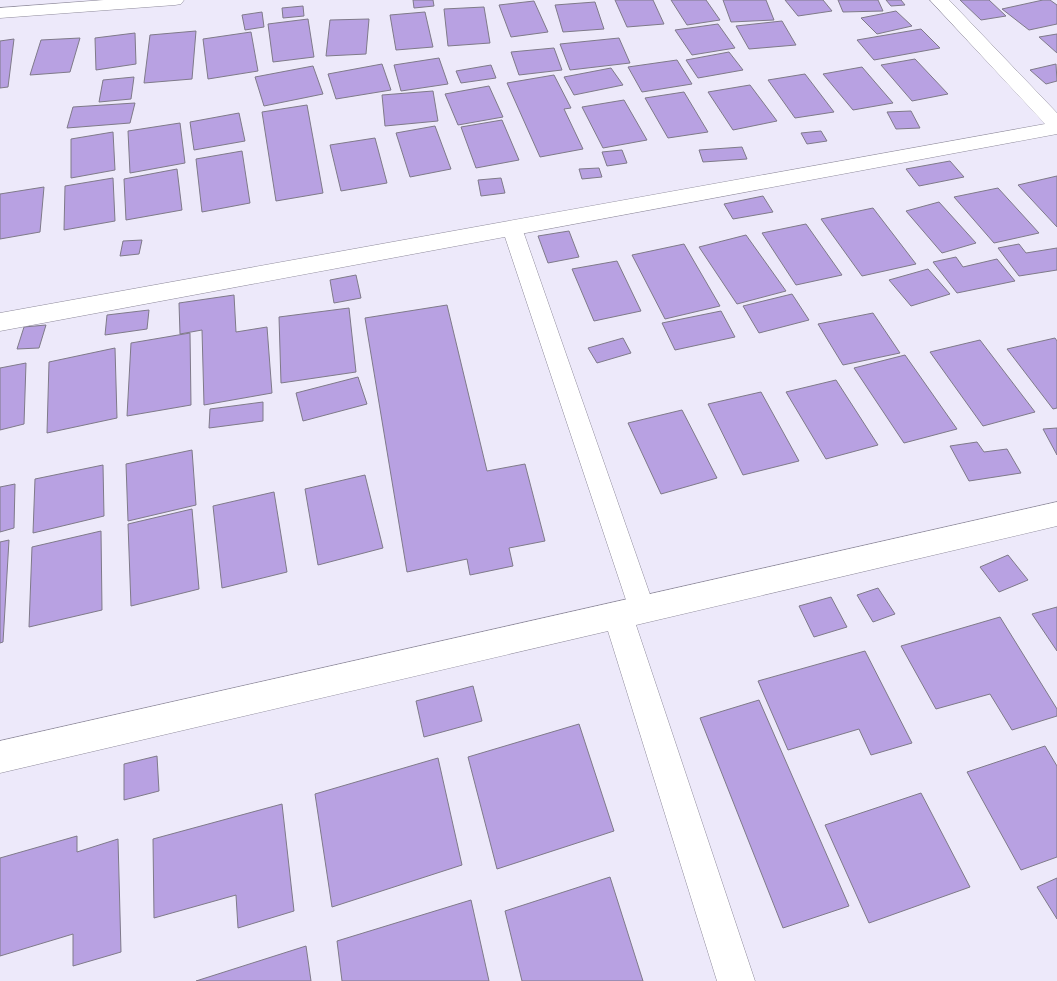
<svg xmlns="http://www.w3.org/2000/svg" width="1057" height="981" font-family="'Open Sans',sans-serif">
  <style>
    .building { fill: #b8a1e2; stroke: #7f7a89 }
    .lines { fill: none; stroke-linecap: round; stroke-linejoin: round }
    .lane-casing { stroke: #8f8b9b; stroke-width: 1 }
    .street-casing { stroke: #8f8b9b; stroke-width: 1 }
    .lane { fill: #fff; fill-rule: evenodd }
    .street { fill: #fff; fill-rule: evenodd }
  </style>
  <rect width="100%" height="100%" fill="#ede9fa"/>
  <!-- building -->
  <g class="building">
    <path d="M 413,0 L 433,0 L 434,6 L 414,8 Z"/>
    <path d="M 615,0 L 653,0 L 664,24 L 627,27 Z"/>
    <path d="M 671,0 L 706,0 L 720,20 L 687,25 Z"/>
    <path d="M 723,0 L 766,0 L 774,20 L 731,22 Z"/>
    <path d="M 785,0 L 823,0 L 832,11 L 798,16 Z"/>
    <path d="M 838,0 L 878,0 L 883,11 L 843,12 Z"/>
    <path d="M 886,0 L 901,0 L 905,5 L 891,6 Z"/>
    <path d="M 960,0 L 989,0 L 1006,16 L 981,20 Z"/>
    <path d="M 1043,0 L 1050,0 L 1057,5 L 1057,24 L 1029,30 L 1002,9 Z"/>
    <path d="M 534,1 L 548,32 L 511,37 L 499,5 Z"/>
    <path d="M 595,2 L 604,29 L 563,32 L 555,5 Z"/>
    <path d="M 303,6 L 304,16 L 283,18 L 282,8 Z"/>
    <path d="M 484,7 L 490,43 L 448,46 L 444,9 Z"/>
    <path d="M 896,11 L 912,26 L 877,34 L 861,18 Z"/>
    <path d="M 262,12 L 264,27 L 245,30 L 242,15 Z"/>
    <path d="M 425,12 L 433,47 L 396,50 L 390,15 Z"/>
    <path d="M 308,19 L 314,57 L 273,62 L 268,24 Z"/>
    <path d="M 369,19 L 366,54 L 326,56 L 330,20 Z"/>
    <path d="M 782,21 L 796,45 L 749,49 L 736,26 Z"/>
    <path d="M 718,24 L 735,48 L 692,55 L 675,30 Z"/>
    <path d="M 921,29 L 940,48 L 874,60 L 857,40 Z"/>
    <path d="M 196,31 L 192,79 L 144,83 L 150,35 Z"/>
    <path d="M 251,32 L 258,71 L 208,79 L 203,39 Z"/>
    <path d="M 135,33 L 136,64 L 96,70 L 95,38 Z"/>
    <path d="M 1057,34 L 1057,53 L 1039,37 Z"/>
    <path d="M 80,38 L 70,72 L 30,75 L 41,40 Z"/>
    <path d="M 619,38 L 630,63 L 570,70 L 560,44 Z"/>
    <path d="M 14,39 L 8,87 L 0,88 L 0,41 Z"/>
    <path d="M 554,48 L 562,70 L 519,75 L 511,52 Z"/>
    <path d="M 729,52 L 743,70 L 698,78 L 686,60 Z"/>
    <path d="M 439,58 L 448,84 L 401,91 L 394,65 Z"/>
    <path d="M 915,59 L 948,94 L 912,101 L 881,65 Z"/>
    <path d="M 677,60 L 692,84 L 642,92 L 628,67 Z"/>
    <path d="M 382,64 L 391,90 L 336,99 L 328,74 Z"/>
    <path d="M 1056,64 L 1057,81 L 1046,84 L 1030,70 Z"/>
    <path d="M 491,65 L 496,78 L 461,83 L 456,71 Z"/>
    <path d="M 313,66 L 323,94 L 264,106 L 255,77 Z"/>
    <path d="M 862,67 L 893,103 L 853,110 L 823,74 Z"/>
    <path d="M 611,68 L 623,85 L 574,95 L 564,77 Z"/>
    <path d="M 805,74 L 834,112 L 795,118 L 768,80 Z"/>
    <path d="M 554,75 L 571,108 L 564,109 L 583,149 L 540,157 L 507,83 Z"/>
    <path d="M 134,77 L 131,99 L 99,102 L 103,80 Z"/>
    <path d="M 750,85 L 777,121 L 733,130 L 708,92 Z"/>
    <path d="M 489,86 L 503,117 L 458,125 L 445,94 Z"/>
    <path d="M 433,91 L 438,121 L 385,126 L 382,95 Z"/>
    <path d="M 684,92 L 708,132 L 668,138 L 645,98 Z"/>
    <path d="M 624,100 L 647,140 L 603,148 L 582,107 Z"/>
    <path d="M 135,103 L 130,123 L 67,128 L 73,107 Z"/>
    <path d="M 307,105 L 323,193 L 276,201 L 262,112 Z"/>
    <path d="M 911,111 L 920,128 L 896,129 L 887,112 Z"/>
    <path d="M 239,113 L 245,141 L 194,150 L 190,122 Z"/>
    <path d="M 502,120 L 519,160 L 476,168 L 461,127 Z"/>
    <path d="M 180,123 L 185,163 L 130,173 L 128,131 Z"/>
    <path d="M 435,126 L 451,169 L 410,177 L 396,133 Z"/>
    <path d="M 821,131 L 827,141 L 807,144 L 801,133 Z"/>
    <path d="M 113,132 L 115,170 L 71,178 L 71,139 Z"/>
    <path d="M 375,138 L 387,183 L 341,191 L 330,145 Z"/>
    <path d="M 742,147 L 747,159 L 703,162 L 699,150 Z"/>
    <path d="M 622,150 L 627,163 L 607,166 L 602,152 Z"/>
    <path d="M 242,151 L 250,203 L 202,212 L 196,159 Z"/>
    <path d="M 950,161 L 964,177 L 919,186 L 906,169 Z"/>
    <path d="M 599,168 L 602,177 L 582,179 L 579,169 Z"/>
    <path d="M 177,169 L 182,210 L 126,220 L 124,179 Z"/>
    <path d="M 1057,176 L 1057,227 L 1018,185 Z"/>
    <path d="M 113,178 L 115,221 L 64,230 L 65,186 Z"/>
    <path d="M 501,178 L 505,193 L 481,196 L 478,180 Z"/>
    <path d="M 44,187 L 40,232 L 0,239 L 0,194 Z"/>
    <path d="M 998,188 L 1039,233 L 994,243 L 954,197 Z"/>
    <path d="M 763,196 L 773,212 L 733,219 L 724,204 Z"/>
    <path d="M 939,202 L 976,243 L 942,253 L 906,211 Z"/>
    <path d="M 873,208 L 916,264 L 862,276 L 821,219 Z"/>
    <path d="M 806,224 L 842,275 L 796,285 L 762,233 Z"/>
    <path d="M 569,231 L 579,257 L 548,263 L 538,236 Z"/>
    <path d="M 746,235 L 786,291 L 737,304 L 699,247 Z"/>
    <path d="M 142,240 L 139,254 L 120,256 L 123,241 Z"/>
    <path d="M 684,244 L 720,306 L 665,319 L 632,255 Z"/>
    <path d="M 1019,244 L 1026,253 L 1057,248 L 1057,270 L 1019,276 L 998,248 Z"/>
    <path d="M 956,257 L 963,267 L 997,259 L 1015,281 L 957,293 L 933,262 Z"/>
    <path d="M 617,261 L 641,311 L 594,321 L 572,269 Z"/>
    <path d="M 928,269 L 950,294 L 911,306 L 889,280 Z"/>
    <path d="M 356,275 L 361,298 L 334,303 L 330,280 Z"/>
    <path d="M 792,294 L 809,320 L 759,333 L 743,306 Z"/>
    <path d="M 234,295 L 236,332 L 267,327 L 272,393 L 204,405 L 202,330 L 180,334 L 179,303 Z"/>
    <path d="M 447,305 L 487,471 L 525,464 L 545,541 L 509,548 L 513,566 L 470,575 L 467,559 L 407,572 L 365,318 Z"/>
    <path d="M 349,308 L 356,372 L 281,383 L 279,317 Z"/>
    <path d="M 149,310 L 147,329 L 105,335 L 107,315 Z"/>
    <path d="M 721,311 L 735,337 L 675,350 L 662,323 Z"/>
    <path d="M 873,313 L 900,353 L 843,365 L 818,324 Z"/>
    <path d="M 46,325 L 39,348 L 17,349 L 24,327 Z"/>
    <path d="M 190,333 L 191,405 L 127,416 L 131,343 Z"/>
    <path d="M 623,338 L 631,353 L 597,363 L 588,348 Z"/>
    <path d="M 1055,338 L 1057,341 L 1057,408 L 1053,409 L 1007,349 Z"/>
    <path d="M 980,340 L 1035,412 L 983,426 L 930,352 Z"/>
    <path d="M 115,348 L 117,418 L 47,433 L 49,362 Z"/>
    <path d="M 905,355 L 957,429 L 904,443 L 854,368 Z"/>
    <path d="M 26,363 L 24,424 L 0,430 L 0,368 Z"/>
    <path d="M 358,377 L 367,404 L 303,421 L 296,393 Z"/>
    <path d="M 836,380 L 878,445 L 826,459 L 786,392 Z"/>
    <path d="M 761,392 L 799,461 L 743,475 L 708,404 Z"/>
    <path d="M 263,402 L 263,421 L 209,428 L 210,409 Z"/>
    <path d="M 682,410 L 717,478 L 661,494 L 628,423 Z"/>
    <path d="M 1057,428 L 1057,455 L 1043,429 Z"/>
    <path d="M 977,442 L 984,452 L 1007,449 L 1021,473 L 969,481 L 950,446 Z"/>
    <path d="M 192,450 L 196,505 L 128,521 L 126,464 Z"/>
    <path d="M 103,465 L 104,516 L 33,533 L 35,479 Z"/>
    <path d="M 365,475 L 383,548 L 318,565 L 305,489 Z"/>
    <path d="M 15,484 L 14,528 L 0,532 L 0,487 Z"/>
    <path d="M 274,492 L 287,572 L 222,588 L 213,506 Z"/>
    <path d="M 192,509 L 199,589 L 131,606 L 128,524 Z"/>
    <path d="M 101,531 L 102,610 L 29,627 L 32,547 Z"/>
    <path d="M 9,540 L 3,642 L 0,643 L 0,542 Z"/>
    <path d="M 1008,555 L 1028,580 L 999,592 L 980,567 Z"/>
    <path d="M 878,588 L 895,614 L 873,622 L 857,595 Z"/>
    <path d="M 831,597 L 847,627 L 814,637 L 799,606 Z"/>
    <path d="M 1057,607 L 1057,651 L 1032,614 Z"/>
    <path d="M 1000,617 L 1057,709 L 1057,716 L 1012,730 L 990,694 L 936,709 L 901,646 Z"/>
    <path d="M 865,651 L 912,743 L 871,755 L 859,729 L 788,750 L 758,681 Z"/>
    <path d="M 473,686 L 482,721 L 424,737 L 416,701 Z"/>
    <path d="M 759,700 L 849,906 L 783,928 L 700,718 Z"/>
    <path d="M 579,724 L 614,831 L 497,869 L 468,757 Z"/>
    <path d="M 1045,746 L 1057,766 L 1057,857 L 1021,870 L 967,772 Z"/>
    <path d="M 157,756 L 159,791 L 124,800 L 124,764 Z"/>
    <path d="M 438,758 L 462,865 L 332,907 L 315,794 Z"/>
    <path d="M 921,793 L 970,887 L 869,923 L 825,825 Z"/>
    <path d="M 282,804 L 294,911 L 238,928 L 236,895 L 154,918 L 153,839 Z"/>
    <path d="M 77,836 L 77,852 L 118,839 L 121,952 L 73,966 L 73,934 L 0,956 L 0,858 Z"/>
    <path d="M 610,877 L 643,981 L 522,981 L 505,911 Z"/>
    <path d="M 1057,878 L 1057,919 L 1037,887 Z"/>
    <path d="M 471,900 L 489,981 L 342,981 L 337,941 Z"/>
    <path d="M 306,946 L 311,981 L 196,981 Z"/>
  </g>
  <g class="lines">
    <!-- lane casing -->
    <g class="lane-casing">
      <path id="lane" d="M 512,221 L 519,223 L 522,228 L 655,609 L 651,617 L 642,621 L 633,617 L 629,609 L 502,228 L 505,223 Z"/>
    </g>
    <!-- street casing -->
    <g class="street-casing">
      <g id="street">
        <path d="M 104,0 L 184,0 L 181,4 L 175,5 L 0,18 L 0,8 Z"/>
        <path d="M 930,0 L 949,0 L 1057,113 L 1057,134 L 0,331 L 0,313 L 1045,124 Z"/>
        <path d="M 1057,502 L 1057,526 L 636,625 L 755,981 L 717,981 L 608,631 L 0,773 L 0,741 Z"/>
      </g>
    </g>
    <!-- lane -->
    <use href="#lane" class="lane"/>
    <!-- street -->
    <use href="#street" class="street"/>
  </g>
</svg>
